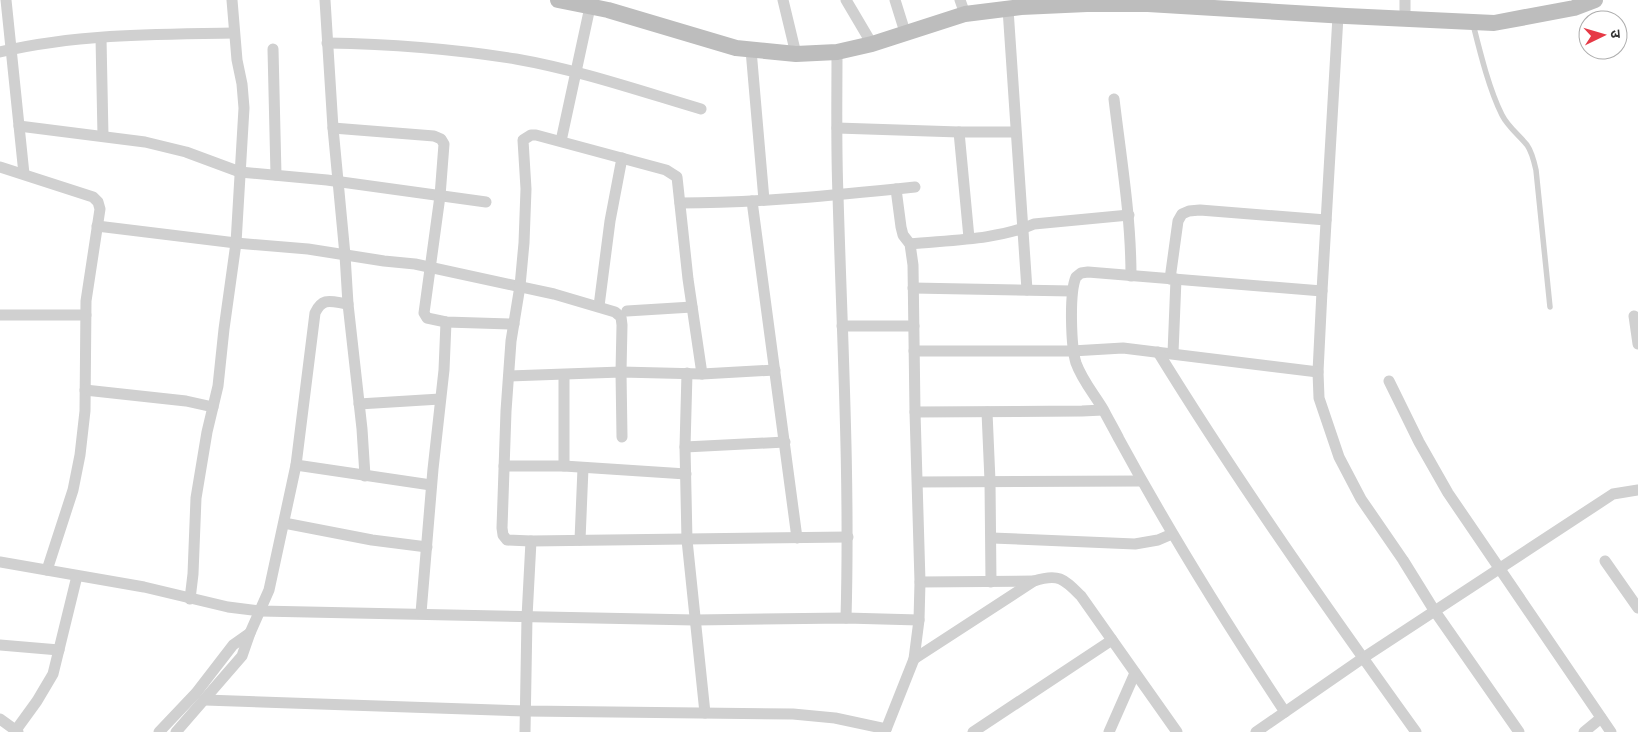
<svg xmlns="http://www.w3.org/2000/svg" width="1638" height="732" font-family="Helvetica,'Noto Sans Devanagari',sans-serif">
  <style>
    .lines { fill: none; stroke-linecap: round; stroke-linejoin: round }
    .service { stroke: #d0d0d0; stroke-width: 5.5 }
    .minor { stroke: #d0d0d0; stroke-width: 11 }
    .secondary { stroke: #bdbdbd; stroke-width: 16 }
  </style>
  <rect width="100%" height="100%" fill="#fff"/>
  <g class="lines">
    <!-- service -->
    <path class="service" d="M 1473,24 C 1480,52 1489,89 1502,115 C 1508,127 1519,135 1527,145 C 1532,152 1534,161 1536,170 L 1550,307"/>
    <!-- minor -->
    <g class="minor">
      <path d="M 6,0 L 24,174"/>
      <path d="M 325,0 L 333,128 L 345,255 L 348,304 L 362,429 L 365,476"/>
      <path d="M 783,0 L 796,54"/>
      <path d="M 846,0 L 872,44"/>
      <path d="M 895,0 L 905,32"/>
      <path d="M 960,0 L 965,14"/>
      <path d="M 1008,9 L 1027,290"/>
      <path d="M 1338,16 L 1322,291 L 1318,372 L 1319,398 L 1339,457 L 1361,499 L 1403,560 L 1434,610 L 1519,732"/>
      <path d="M 1405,19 L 1405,0"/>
      <path d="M 101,38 L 103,136"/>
      <path d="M 327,43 C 389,44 454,49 516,59 C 579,70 640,91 701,109"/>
      <path d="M 273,49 L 276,175"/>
      <path d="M 751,50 L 764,200"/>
      <path d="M 0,52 C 76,34 156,34 234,33"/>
      <path d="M 837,52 C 837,99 836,147 838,195 C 842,336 850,477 846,618"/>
      <path d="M 1114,99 C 1121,158 1131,216 1131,276"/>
      <path d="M 19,126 L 145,142 L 186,152 L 240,172 L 327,180 L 486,202"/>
      <path d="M 333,128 L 434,136 L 441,139 L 444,144 L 440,196 L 424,313 L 427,318 L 446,322 L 514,324"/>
      <path d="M 837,128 L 959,132 L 1015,132"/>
      <path d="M 959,132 L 969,238"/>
      <path d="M 561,141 L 590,7"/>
      <path d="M 0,167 L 93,197 L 98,202 L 100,209 L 86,301 L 85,411 L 80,455 L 73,490 L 47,570"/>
      <path d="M 752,201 L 797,538"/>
      <path d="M 680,203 C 759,203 837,195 915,187"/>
      <path d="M 97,226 L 236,243 L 308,249 L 384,261 L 415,264 L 554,294 L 615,312 L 621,317 L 622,325 L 621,372 L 622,437"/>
      <path d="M 910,244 C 949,240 998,240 1034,224 L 1129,215"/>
      <path d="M 1170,279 L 1178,221 L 1182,214 L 1189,211 L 1200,210 L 1326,220"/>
      <path d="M 913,288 L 1072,291"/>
      <path d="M 599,306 L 610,221 L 622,158"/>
      <path d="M 627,311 L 692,307"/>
      <path d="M 0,315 L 86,315"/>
      <path d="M 1634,316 L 1638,344"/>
      <path d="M 842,326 L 914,326"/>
      <path d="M 914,351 L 1072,351 L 1123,348 L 1318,372"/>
      <path d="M 1158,352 C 1238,482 1327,608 1416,732"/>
      <path d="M 1173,353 L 1176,279"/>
      <path d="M 687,373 L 685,447 L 687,540 L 705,713"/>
      <path d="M 702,374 L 688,279 L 677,177 L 666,170 L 536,135 L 531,135 L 523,140 L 526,189 L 524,243 L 520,286 L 511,341 L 506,411 L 502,528 L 503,535 L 507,540 L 531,541 L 848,537"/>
      <path d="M 564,375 L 564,466"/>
      <path d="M 509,376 L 621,372 L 702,374 L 775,370"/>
      <path d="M 1389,381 L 1419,442 L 1448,493 L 1611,732"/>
      <path d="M 85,390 L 186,401 L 213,407"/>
      <path d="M 359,404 L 440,399"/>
      <path d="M 915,412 L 1082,411 L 1103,410"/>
      <path d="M 987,412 L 990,481 L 991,582"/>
      <path d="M 685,447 L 785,442"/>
      <path d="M 296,465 L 431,485"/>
      <path d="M 504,466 L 564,466 L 686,474"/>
      <path d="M 918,482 L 1141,481"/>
      <path d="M 284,523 L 372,540 L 427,547"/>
      <path d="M 992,538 L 1135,544 L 1158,540 L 1172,534"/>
      <path d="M 580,540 L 583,468"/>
      <path d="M 1605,561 L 1638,608"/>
      <path d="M 0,562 L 144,587 L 228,607 L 260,611 L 695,620 L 846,618 L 919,620"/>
      <path d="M 920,582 L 1034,581"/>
      <path d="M 190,599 L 193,574 L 196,498 L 207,432 L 218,386 L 224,329 L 236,243 L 244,108 L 242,84 L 237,60 L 232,0"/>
      <path d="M 421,613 L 433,469 L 444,370 L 446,322"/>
      <path d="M 0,645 L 59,650"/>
      <path d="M 914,659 L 1034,581 C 1059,573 1064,579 1081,596 L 1177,732"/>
      <path d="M 205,700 L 526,711 L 793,714 L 835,718 L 886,729"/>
      <path d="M 1285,712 C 1226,623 1170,533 1119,439 C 1114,429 1108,419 1103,409 C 1094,394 1082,380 1076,363 C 1071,347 1069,293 1076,277 L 1081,273 L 1088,272 L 1322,291"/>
      <path d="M 0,719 L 18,732"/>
      <path d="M 16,730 L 37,701 L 53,674 L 77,576"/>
      <path d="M 159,732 L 196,693 L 233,645 L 250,633"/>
      <path d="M 176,732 L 242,656 L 250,633 L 269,590 L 296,465 L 315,313 C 323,296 332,302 348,304"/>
      <path d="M 525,732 L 527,617 L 531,541"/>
      <path d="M 885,732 L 914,659 L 919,620 L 920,582 L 915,412 L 913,265 L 910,244 L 903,235 L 901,227 L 896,189"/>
      <path d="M 973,732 L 1112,640"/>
      <path d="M 1109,732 L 1135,673"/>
      <path d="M 1256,732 L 1363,658 L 1613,494 L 1638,490"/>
      <path d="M 1584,732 L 1601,718"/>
    </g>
    <!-- secondary -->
    <path class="secondary" d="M 558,0 L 608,10 L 736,48 L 796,54 L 837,52 L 872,44 L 965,14 L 1021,7 L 1087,4 L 1148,4 L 1346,16 L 1494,23 L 1574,8 L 1595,0"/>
  </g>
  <!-- north arrow -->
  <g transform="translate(1603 35) rotate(85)"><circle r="24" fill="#ffffff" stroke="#adadad"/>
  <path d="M0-4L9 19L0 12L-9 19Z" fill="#e63946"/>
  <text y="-8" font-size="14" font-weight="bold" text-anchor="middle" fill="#333333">उ</text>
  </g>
</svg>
